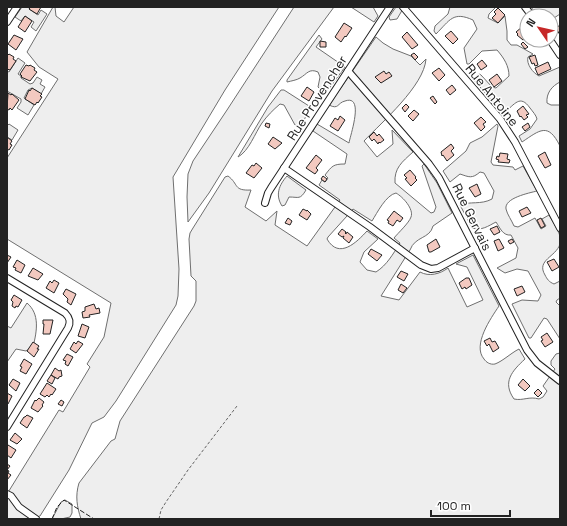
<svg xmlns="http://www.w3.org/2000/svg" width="567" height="526" font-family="'Space Grotesk',sans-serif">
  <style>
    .green { fill: #eee; stroke: #6f6f6f; fill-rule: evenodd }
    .parking { fill: #ededed; stroke: #6f6f6f }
    .building { fill: #f3c9c0; stroke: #222 }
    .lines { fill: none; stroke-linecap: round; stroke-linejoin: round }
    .minor-casing { stroke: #222; stroke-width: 8 }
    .path { stroke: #646464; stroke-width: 1; stroke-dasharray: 3 2; stroke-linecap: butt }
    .minor { stroke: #fff; stroke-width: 6 }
    .fence { stroke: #222; stroke-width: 1; stroke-dasharray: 5 2; stroke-linecap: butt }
    .labels { text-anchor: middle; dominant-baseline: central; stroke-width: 3; stroke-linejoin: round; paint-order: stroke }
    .street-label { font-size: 13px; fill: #222; stroke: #fff }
  </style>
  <rect width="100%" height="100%" fill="#fff"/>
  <!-- green -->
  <g class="green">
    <path d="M 53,7 L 55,7 L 56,16 L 64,22 L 74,7 L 279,7 L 225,90 L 173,177 L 179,269 L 178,296 L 176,305 L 116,401 L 104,417 L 92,423 L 69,470 L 40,516 L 31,519 L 7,519 L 7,494 L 59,410 L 63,412 L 90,367 L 87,364 L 104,337 L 111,303 L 7,239 L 7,158 L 58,79 L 39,67 L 27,52 Z"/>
    <path d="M 294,7 L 334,7 L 272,91 L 209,193 L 188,222 L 187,197 L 188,174 L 193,161 L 227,110 Z"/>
    <path d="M 351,7 L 373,7 L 378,16 L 374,22 Z"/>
    <path d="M 396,7 L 404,7 L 397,19 L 390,20 L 389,17 Z"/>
    <path d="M 450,7 L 496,7 L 489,14 L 488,18 L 498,23 L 505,16 L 507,31 L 507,40 L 511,45 L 517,45 L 533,54 L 528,57 C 526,64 533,73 539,76 L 560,67 L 560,82 C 552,86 546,93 547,103 L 551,105 L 560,105 L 560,146 C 548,122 540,130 522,142 L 519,136 L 530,129 L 537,119 C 536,115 533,112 530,108 C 520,94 515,104 504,113 L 502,112 L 473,79 L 479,74 L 481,75 L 492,87 L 496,88 L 509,76 C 509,66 504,58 497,50 L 482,51 L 469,64 L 467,64 L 464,48 L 477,29 L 473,20 C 453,11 450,20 436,34 L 434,31 L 435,26 L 448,14 Z"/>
    <path d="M 531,7 L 560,7 L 560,14 L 551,20 L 551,16 L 538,16 Z"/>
    <path d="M 319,35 L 322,39 L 316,47 L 345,67 L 328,90 L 320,89 L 318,87 L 320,77 L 318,72 C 309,68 307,74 300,78 C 297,80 291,81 287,82 L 287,80 Z"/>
    <path d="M 376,37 L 383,43 L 393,49 L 411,56 L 420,65 L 426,59 C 424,86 382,122 364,141 L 377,157 L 393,144 L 392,130 L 413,152 C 402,162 394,168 395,183 L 431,213 L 434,212 L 436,207 L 422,166 L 424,164 L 437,183 L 452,213 L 433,226 C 430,239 415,236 410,250 L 381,296 L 399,300 L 420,272 C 429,277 440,274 448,268 L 467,307 L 483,300 L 467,267 L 456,264 L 473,255 L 499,306 C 491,318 472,345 484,359 C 486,362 490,365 495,364 C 503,361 511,353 519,349 L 525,359 C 512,371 502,382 514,399 C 523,401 529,396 539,399 L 543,397 L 547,391 L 543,386 L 555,369 L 551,365 L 551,361 L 556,354 L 560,353 L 560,519 L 81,519 C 77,507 75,496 79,483 L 111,441 L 115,439 L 120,421 L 194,306 L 196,301 L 196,281 L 191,276 L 189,239 L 190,233 L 193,228 L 225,177 L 228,176 C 239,184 233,191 251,190 L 245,207 L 266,221 L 277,211 L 275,225 L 307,246 L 340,200 L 319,185 L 322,180 L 325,182 L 328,178 L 325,175 C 332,166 333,164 345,164 L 347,154 L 313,131 L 317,124 L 349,143 C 350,136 365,94 345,101 C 337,103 339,110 329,105 ZM 396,193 C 403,197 414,209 411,217 C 409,223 398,233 394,238 L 400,243 C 393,254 387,265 376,272 L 367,270 L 360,262 L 364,252 L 378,239 L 367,231 C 357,242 339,260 327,239 L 328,237 L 347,216 L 353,209 L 372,221 C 377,213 386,195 396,193 Z"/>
    <path d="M 281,90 L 284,90 L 309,106 L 309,109 L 302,125 L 299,127 L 295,125 L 284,105 L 280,104 C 273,110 267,116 262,123 C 255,133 249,151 238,157 L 268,107 Z"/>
    <path d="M 497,124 L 498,126 L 491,162 L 493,165 L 513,167 L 515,170 L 523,166 L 537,191 C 529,193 504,198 506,209 C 507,214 512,221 514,226 L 518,227 L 535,218 L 541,229 L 546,226 L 542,219 L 549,215 C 553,223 563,235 560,244 C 556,257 536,260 545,275 C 547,279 549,282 554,284 L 560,281 L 560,298 L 557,300 L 556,302 L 560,306 L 560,339 L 547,319 L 544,318 L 531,338 L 529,338 L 512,304 L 522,300 L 538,301 L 541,295 L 528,271 L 517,269 L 505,273 L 497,268 L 516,258 L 518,248 L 511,235 C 503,236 500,228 496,222 C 488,226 482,231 472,228 L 460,205 C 470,201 481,205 492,199 L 494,191 L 484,173 L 480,172 C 472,179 469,177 460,174 L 450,182 L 443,171 L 466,151 L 470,143 L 482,137 Z"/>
    <path d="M 287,176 L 306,190 C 300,200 299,197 289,197 L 285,205 L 282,206 C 275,195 279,185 287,176 Z"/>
    <path d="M 27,303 C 40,314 37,331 33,347 L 26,351 L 16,349 L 7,362 L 7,326 L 11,328 Z"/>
    <path d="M 65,500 L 72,504 L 72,513 L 70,517 L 61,519 L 52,519 L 61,502 Z"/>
  </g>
  <!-- parking -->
  <g class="parking">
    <path d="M 22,7 L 30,7 L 29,9 L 38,15 L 41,10 L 47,14 L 36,31 L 31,27 L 34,22 L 25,16 L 21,21 L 15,17 Z"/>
    <path d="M 18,58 L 25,63 L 18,74 L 21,76 L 21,78 L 30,84 L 33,83 L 37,77 L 42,80 L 40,84 L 45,87 L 41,94 L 32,88 L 28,90 L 24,98 L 34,105 L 28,115 L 17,108 L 21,102 L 21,99 L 7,91 L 7,71 L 9,72 Z"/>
    <path d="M 9,124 L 18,130 L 12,140 L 7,137 L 7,126 Z"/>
  </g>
  <!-- building -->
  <g class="building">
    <path d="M 31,7 L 41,7 L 37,14 L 29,9 Z"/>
    <path d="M 498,8 L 505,15 L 498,23 L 492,18 L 496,14 L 494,12 Z"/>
    <path d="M 25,16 L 32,21 L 25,32 L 18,27 Z"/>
    <path d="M 344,23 L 352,28 L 346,37 L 345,36 L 341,42 L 335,37 Z"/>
    <path d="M 560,25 L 560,35 L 556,28 Z"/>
    <path d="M 522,27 L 527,31 L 527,37 L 523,40 L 517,35 L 518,34 L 516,32 Z"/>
    <path d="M 451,31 L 458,39 L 453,44 L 445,36 Z"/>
    <path d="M 407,32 L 418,45 L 412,49 L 402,37 Z"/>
    <path d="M 14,35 L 23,39 L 16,50 L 8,44 Z"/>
    <path d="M 320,41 L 326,42 L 326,47 L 320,47 Z"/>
    <path d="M 523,42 L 528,47 L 525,49 L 521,44 Z"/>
    <path d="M 414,53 L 418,57 L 415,60 L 411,55 Z"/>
    <path d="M 9,54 L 14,57 L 13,59 L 16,61 L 10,70 L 7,69 L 7,55 L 8,55 Z"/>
    <path d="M 535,55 L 538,65 L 535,66 L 534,63 L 532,64 L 529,57 Z"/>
    <path d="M 482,60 L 487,66 L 481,70 L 477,64 Z"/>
    <path d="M 548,62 L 551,69 L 538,75 L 535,68 Z"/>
    <path d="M 26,65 L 29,66 L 30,65 L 35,68 L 34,70 L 37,72 L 30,81 L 21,77 L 22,76 L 20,74 Z"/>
    <path d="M 439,68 L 445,75 L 439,81 L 432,73 Z"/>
    <path d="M 384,71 L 386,74 L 389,72 L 392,76 L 381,83 L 375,77 Z"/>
    <path d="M 497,74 L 502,81 L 494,87 L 489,80 Z"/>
    <path d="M 452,85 L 456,90 L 450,95 L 446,90 Z"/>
    <path d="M 307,87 L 314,92 L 309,101 L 301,96 Z"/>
    <path d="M 32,88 L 42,94 L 40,96 L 42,97 L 38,103 L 37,102 L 35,105 L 25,99 L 29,90 L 30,91 Z"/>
    <path d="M 8,93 L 11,95 L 12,94 L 19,100 L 12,110 L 10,108 L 9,110 L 7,109 Z"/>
    <path d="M 433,96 L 437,102 L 435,104 L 430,98 Z"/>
    <path d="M 406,104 L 409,107 L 405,112 L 402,108 Z"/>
    <path d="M 523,106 L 529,114 L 526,115 L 528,117 L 524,120 L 521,116 L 520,117 L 517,111 Z"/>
    <path d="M 414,110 L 419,114 L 413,121 L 408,116 Z"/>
    <path d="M 340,116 L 345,120 L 338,131 L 330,126 L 335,118 L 338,120 Z"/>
    <path d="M 481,117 L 486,122 L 483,124 L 485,127 L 481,131 L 474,123 Z"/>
    <path d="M 266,123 L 270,124 L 269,128 L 265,126 Z"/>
    <path d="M 528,123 L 530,127 L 525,131 L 522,127 Z"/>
    <path d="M 374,132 L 377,136 L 379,134 L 384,140 L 380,143 L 379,142 L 378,144 L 374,139 L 372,141 L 369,137 Z"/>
    <path d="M 7,137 L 12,141 L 10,144 L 12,145 L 9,150 L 7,149 Z"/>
    <path d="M 273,137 L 282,143 L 275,149 L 268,144 Z"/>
    <path d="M 451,144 L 454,148 L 451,151 L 454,155 L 447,161 L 443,155 L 442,156 L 441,152 Z"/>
    <path d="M 545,152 L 551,165 L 545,168 L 538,156 Z"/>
    <path d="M 500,153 L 508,154 L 507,159 L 510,160 L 509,163 L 498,162 L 499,160 L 496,159 L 497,156 L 499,157 Z"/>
    <path d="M 316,155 L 322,160 L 316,168 L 318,170 L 315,174 L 306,168 Z"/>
    <path d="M 256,163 L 262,168 L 254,178 L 246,173 L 252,165 L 254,166 Z"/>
    <path d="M 410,170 L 416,177 L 415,178 L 417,180 L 411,186 L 405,179 L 407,178 L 404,175 Z"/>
    <path d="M 323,176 L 327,179 L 325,182 L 321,179 Z"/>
    <path d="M 477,184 L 481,194 L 475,197 L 469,188 Z"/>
    <path d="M 527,207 L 531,213 L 522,217 L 519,211 Z"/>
    <path d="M 303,209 L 307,211 L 307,210 L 311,214 L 307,220 L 299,215 Z"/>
    <path d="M 394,211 L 403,218 L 400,222 L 397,220 L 393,226 L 388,223 L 389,221 L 387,220 Z"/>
    <path d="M 288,218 L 292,221 L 290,225 L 285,223 Z"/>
    <path d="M 541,218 L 545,226 L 541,228 L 537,220 Z"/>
    <path d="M 497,226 L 500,232 L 494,235 L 490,229 Z"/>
    <path d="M 342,229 L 346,232 L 345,233 L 346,234 L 347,232 L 353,237 L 349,243 L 343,238 L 344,236 L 342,237 L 338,234 Z"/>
    <path d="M 436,239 L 440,247 L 431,252 L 429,252 L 427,245 Z"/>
    <path d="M 499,239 L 504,248 L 498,251 L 494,241 Z"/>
    <path d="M 512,239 L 514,242 L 510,244 L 508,241 Z"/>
    <path d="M 371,249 L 382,255 L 377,261 L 368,254 Z"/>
    <path d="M 7,255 L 11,257 L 7,263 Z"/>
    <path d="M 554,259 L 559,267 L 552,271 L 547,262 Z"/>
    <path d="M 17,260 L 25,265 L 21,273 L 15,270 L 16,268 L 13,267 Z"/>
    <path d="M 33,268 L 43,274 L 38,280 L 28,276 Z"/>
    <path d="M 401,271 L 408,274 L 404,281 L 397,277 Z"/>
    <path d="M 466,278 L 469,278 L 472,285 L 466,289 L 465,287 L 462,289 L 459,283 Z"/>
    <path d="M 54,280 L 59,283 L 54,293 L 46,288 L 50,281 L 52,283 Z"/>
    <path d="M 401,284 L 407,288 L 403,293 L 398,290 Z"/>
    <path d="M 522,286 L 525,292 L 517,296 L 514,289 Z"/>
    <path d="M 66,289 L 76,294 L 71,305 L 67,302 L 68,299 L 63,294 Z"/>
    <path d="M 14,295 L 22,300 L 18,307 L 16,306 L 15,308 L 12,306 L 13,302 L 11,300 Z"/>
    <path d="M 94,304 L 96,309 L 99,308 L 100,313 L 89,315 L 90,317 L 83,318 L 82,312 L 85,311 L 85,307 Z"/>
    <path d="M 43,320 L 53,320 L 50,334 L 43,334 L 44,324 L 43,324 Z"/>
    <path d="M 82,324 L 89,327 L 85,338 L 78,336 Z"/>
    <path d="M 547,333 L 553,342 L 545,347 L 541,341 L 543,340 L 541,337 Z"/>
    <path d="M 490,338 L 492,342 L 495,341 L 499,348 L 493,352 L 489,344 L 487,346 L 484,341 Z"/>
    <path d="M 78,341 L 83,344 L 76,353 L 70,349 L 74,342 L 76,344 Z"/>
    <path d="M 33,342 L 39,346 L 37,349 L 39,349 L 34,357 L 27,351 Z"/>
    <path d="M 67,354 L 73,357 L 68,366 L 65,364 L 66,361 L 63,360 Z"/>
    <path d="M 24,359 L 32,364 L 26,374 L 20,371 L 22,367 L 20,366 Z"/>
    <path d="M 55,368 L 59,371 L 61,370 L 62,376 L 59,377 L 58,379 L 51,375 Z"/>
    <path d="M 51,375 L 55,378 L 52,384 L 47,381 Z"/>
    <path d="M 13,379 L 20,383 L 16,391 L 9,385 Z"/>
    <path d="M 523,379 L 530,386 L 525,391 L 518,385 Z"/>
    <path d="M 47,383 L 56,389 L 52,395 L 51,394 L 49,397 L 47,395 L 45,397 L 40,394 Z"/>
    <path d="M 538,389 L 542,393 L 538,397 L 534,393 Z"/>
    <path d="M 7,393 L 12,396 L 8,404 L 7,404 Z"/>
    <path d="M 39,398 L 44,402 L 42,405 L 43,406 L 38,412 L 31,408 L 35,400 L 36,401 Z"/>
    <path d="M 61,400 L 64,402 L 62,406 L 58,404 Z"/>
    <path d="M 27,415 L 33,418 L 27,428 L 20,423 L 24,417 L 25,417 Z"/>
    <path d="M 15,433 L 22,439 L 17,444 L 10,440 Z"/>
    <path d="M 8,445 L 16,450 L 11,458 L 7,455 L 7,447 Z"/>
    <path d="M 7,464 L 10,466 L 7,470 L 9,471 L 8,473 L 11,475 L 7,480 Z"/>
  </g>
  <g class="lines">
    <!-- minor casing -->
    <g class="minor-casing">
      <g id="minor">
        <path d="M 403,7 L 500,119 L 515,142 L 560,228"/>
        <path d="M 525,7 L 532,16"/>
        <path d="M 7,22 L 17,7"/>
        <path d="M 550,40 L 560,55"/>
        <path d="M 348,71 L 429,164 L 439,178 L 527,350 L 537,363 L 560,381"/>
        <path d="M 284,168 L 370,227 L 421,265 L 431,269 L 438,268 L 475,248"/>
        <path d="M 265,203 L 268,193 L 271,188 L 390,7"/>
        <path d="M 7,278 L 65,313 C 70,318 71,322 68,328 L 7,427"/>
        <path d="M 7,494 L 11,496 L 19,507 L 36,519"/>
      </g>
    </g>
    <!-- path -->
    <path class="path" d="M 159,519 L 161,510 L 166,502 L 188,470 L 237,406"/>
    <!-- minor -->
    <use href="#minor" class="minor"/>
    <!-- fence -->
    <path class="fence" d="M 52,519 L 57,507 L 64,500 L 94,519"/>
  </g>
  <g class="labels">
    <!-- street labels -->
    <g class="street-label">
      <text transform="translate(492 95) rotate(51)">Rue Antoine</text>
      <text transform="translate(317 98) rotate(-57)">Rue Provencher</text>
      <text transform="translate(472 217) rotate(64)">Rue Gervais</text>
    </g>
  </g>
  <!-- border -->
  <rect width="567" height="526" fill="none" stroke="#222222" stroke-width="16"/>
  <!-- north arrow -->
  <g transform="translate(539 28) rotate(304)"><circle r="19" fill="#ffffff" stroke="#a7a7a7"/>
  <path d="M0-3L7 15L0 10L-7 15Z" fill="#c62828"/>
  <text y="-6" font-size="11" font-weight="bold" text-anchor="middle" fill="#222222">N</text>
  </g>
  <!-- scale -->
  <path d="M431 510v6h79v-6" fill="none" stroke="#222222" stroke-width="2"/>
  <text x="437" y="510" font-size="12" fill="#222222" stroke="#ffffff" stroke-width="3" paint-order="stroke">100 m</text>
</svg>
